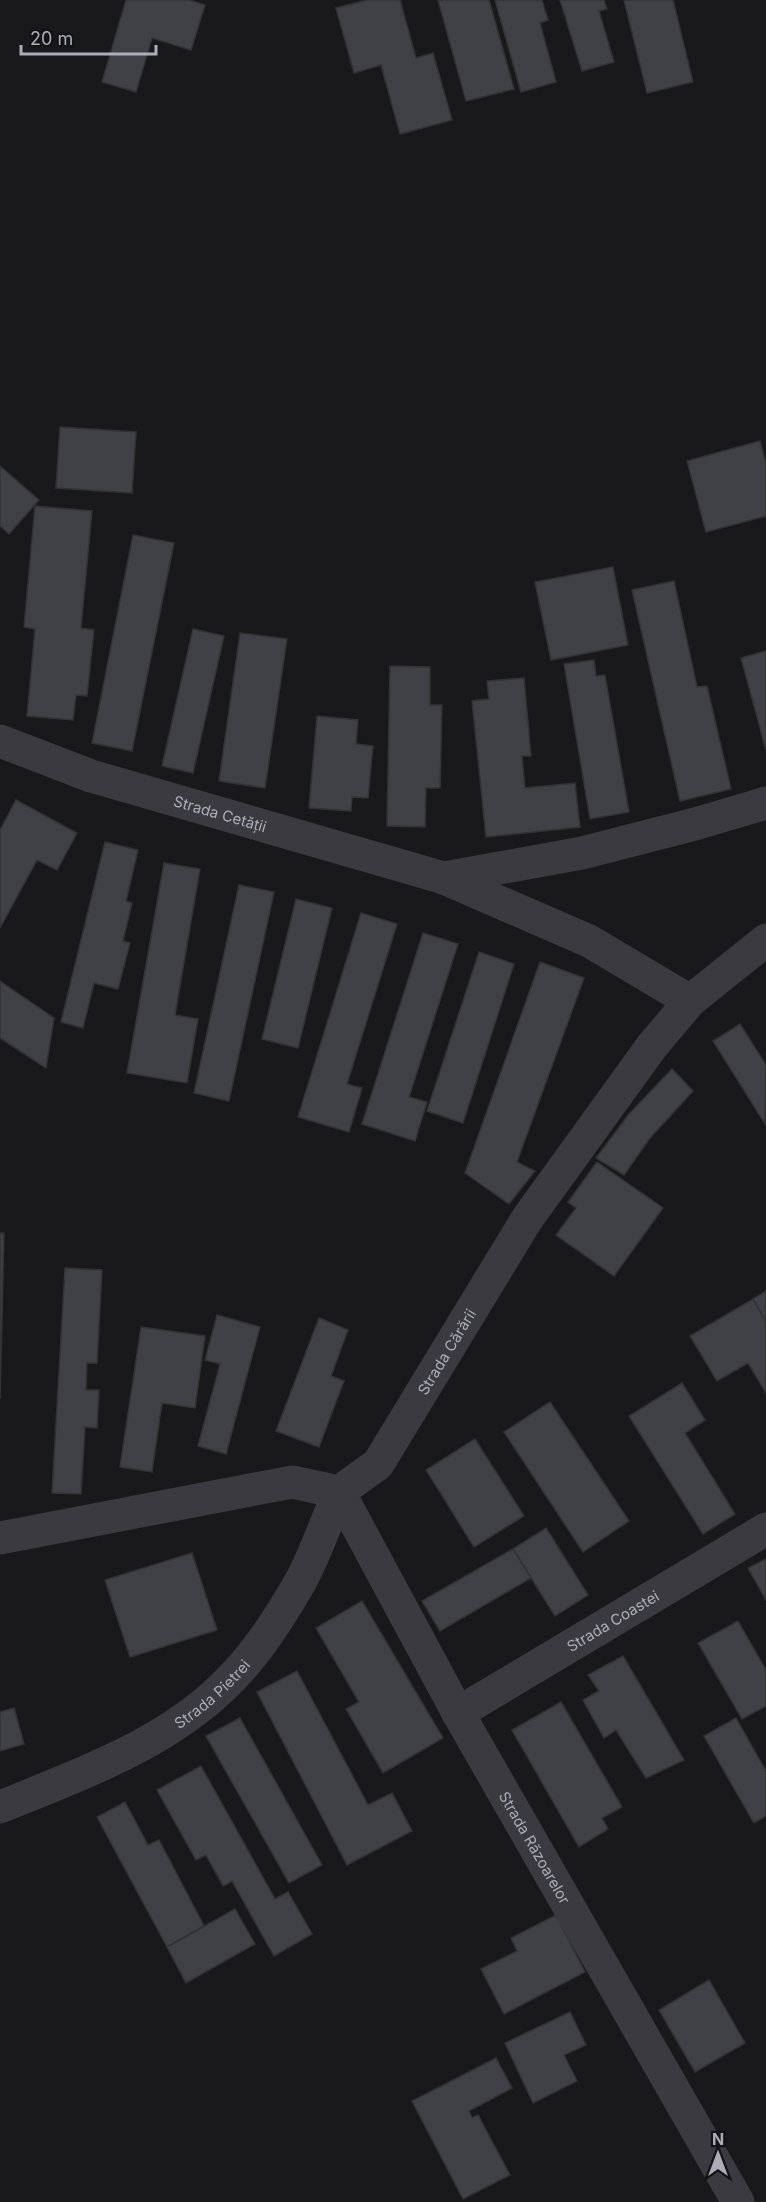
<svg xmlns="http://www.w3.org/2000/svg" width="766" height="2202" font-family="Inter,sans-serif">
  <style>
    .building { fill: #404144; stroke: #333336; stroke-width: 1.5 }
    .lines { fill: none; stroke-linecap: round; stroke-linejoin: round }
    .minor { stroke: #3a3a3f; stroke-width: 33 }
    .labels { text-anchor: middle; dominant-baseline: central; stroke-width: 6; stroke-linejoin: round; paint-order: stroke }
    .street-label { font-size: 15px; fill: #acadb9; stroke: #141315 }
  </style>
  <rect width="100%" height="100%" fill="#19181a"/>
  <!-- building -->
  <g class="building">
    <path d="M 126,0 L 189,0 L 205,5 L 191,50 L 152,38 L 136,92 L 102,82 Z"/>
    <path d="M 367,0 L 400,0 L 416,58 L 433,53 L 452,120 L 400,134 L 381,65 L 354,73 L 336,8 Z"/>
    <path d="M 438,0 L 489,0 L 514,89 L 466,101 Z"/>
    <path d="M 495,0 L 542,0 L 548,20 L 540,23 L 556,82 L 521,92 Z"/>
    <path d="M 560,0 L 604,0 L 607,9 L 599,11 L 614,62 L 582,71 Z"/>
    <path d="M 624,0 L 673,0 L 693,82 L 647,93 Z"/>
    <path d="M 60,427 L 136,432 L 132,493 L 56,488 Z"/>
    <path d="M 760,441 L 766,464 L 766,516 L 706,532 L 687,461 Z"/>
    <path d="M 0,466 L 39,500 L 9,534 L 0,526 Z"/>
    <path d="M 35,506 L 92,511 L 81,628 L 94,630 L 87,696 L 76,695 L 73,720 L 27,716 L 35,629 L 24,627 Z"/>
    <path d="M 133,535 L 174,543 L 132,751 L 92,743 Z"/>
    <path d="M 613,567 L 628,645 L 551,660 L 535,582 Z"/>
    <path d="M 674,581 L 697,687 L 707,686 L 731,789 L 680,801 L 632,590 Z"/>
    <path d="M 193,629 L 224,636 L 193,773 L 162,766 Z"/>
    <path d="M 240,633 L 287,639 L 265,788 L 219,781 Z"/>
    <path d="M 766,651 L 766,750 L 741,658 Z"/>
    <path d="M 594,660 L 596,676 L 605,675 L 629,812 L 590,819 L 564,664 Z"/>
    <path d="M 390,666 L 430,667 L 430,705 L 442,705 L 440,788 L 426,788 L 425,827 L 387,826 Z"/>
    <path d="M 524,678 L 531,756 L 522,756 L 525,788 L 575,783 L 580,827 L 486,837 L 472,701 L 489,699 L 487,681 Z"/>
    <path d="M 317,716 L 358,720 L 356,744 L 373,746 L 368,798 L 352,797 L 351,811 L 309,808 Z"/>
    <path d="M 16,800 L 77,833 L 57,870 L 37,860 L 0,928 L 0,830 Z"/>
    <path d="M 105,842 L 138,850 L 126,901 L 132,903 L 123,941 L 130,943 L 118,989 L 94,983 L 83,1028 L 61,1022 Z"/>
    <path d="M 164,863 L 200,869 L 175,1015 L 198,1019 L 187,1083 L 127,1073 Z"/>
    <path d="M 239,885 L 274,892 L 229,1101 L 194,1093 Z"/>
    <path d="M 296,899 L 332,908 L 298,1048 L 262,1039 Z"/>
    <path d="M 361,913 L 397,924 L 347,1084 L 362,1088 L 349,1132 L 298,1117 Z"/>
    <path d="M 423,933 L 458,944 L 409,1097 L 427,1102 L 415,1141 L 362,1124 Z"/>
    <path d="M 479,952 L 514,964 L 463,1123 L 427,1111 Z"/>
    <path d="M 540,962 L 584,978 L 517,1162 L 535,1171 L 509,1204 L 465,1173 Z"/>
    <path d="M 0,981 L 54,1018 L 46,1068 L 0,1038 Z"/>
    <path d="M 740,1024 L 766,1065 L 765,1124 L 713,1041 Z"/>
    <path d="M 672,1069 L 693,1091 L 650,1138 L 624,1175 L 596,1158 L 629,1114 Z"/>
    <path d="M 597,1162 L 663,1208 L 614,1276 L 556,1235 L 576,1208 L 568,1202 Z"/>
    <path d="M 0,1233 L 4,1233 L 0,1399 Z"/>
    <path d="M 65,1268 L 102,1270 L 97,1363 L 87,1363 L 86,1390 L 99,1390 L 97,1428 L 85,1427 L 81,1494 L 52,1493 Z"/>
    <path d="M 766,1291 L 766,1322 L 753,1299 Z"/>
    <path d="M 753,1299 L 766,1322 L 766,1393 L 748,1363 L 717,1381 L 690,1336 Z"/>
    <path d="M 217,1315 L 260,1327 L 226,1454 L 198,1446 L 220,1364 L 205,1360 Z"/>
    <path d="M 319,1318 L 348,1330 L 331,1376 L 344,1381 L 319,1447 L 276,1431 Z"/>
    <path d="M 141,1327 L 205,1336 L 195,1408 L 162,1403 L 152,1472 L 120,1467 Z"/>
    <path d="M 682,1383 L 705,1420 L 685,1433 L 735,1514 L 703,1534 L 629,1416 Z"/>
    <path d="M 550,1402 L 629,1521 L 583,1552 L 504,1432 Z"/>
    <path d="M 475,1439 L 524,1516 L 474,1547 L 426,1470 Z"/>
    <path d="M 546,1528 L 588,1595 L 555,1616 L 513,1549 Z"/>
    <path d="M 513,1549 L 531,1578 L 440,1631 L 422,1601 Z"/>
    <path d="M 192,1553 L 217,1630 L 130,1657 L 105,1580 Z"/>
    <path d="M 766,1559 L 766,1600 L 748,1568 Z"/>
    <path d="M 362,1601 L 443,1738 L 383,1773 L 346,1709 L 359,1702 L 316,1628 Z"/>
    <path d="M 738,1621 L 766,1670 L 766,1706 L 742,1719 L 698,1643 Z"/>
    <path d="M 623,1656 L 684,1760 L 646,1778 L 616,1730 L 604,1738 L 583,1700 L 599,1691 L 588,1675 Z"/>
    <path d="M 297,1671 L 368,1805 L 392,1793 L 412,1831 L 347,1865 L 257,1692 Z"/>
    <path d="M 561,1702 L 622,1807 L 602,1818 L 608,1829 L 579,1847 L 512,1730 Z"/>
    <path d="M 14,1708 L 24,1744 L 0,1751 L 0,1712 Z"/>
    <path d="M 240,1718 L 322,1865 L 289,1883 L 206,1736 Z"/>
    <path d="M 736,1718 L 766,1771 L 766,1816 L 754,1823 L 704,1736 Z"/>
    <path d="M 201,1766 L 275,1899 L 288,1892 L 312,1934 L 274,1956 L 232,1881 L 223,1886 L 206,1855 L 196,1860 L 157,1790 Z"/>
    <path d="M 125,1802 L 148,1845 L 159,1840 L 204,1926 L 167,1947 L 97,1817 Z"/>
    <path d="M 235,1909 L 255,1944 L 186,1983 L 167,1947 Z"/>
    <path d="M 556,1915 L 585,1972 L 504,2014 L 481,1969 L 517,1951 L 511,1938 Z"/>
    <path d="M 709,1980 L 745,2043 L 695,2072 L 659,2010 Z"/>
    <path d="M 570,2012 L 586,2045 L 564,2055 L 577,2081 L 533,2103 L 505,2043 Z"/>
    <path d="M 496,2058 L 512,2088 L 469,2111 L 472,2118 L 478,2115 L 510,2175 L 463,2199 L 412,2101 Z"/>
  </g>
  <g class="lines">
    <!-- minor -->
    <g class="minor">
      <path id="s1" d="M 0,741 L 91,776 L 444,878 L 589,941 L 690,1001"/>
      <path d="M 444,878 L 582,853 L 695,824 L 766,803"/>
      <path id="s2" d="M 339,1492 L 458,1713 L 738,2202"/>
      <path id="s3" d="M 0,1538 L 292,1482 L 339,1492 L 378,1464 L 527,1219 L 652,1046 L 690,1001 L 766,940"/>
      <path id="s4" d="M 458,1713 L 766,1529"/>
      <path id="s5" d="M 0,1807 C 74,1777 153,1749 213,1696 C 249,1665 276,1624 299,1584 C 315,1556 326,1522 339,1492"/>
    </g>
  </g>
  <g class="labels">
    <!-- street labels -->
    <g class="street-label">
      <text stroke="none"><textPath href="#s1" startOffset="232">Strada Cetății</textPath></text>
      <text stroke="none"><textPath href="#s3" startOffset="525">Strada Cărării</textPath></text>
      <text stroke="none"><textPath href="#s4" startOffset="180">Strada Coastei</textPath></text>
      <text stroke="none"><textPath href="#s5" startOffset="242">Strada Pietrei</textPath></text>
      <text stroke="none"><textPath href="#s2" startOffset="406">Strada Răzoarelor</textPath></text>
    </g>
  </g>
  <!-- north arrow -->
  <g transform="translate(718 2154)" stroke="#141315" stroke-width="4.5" paint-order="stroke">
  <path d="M0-4.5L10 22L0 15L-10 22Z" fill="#acadb9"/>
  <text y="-9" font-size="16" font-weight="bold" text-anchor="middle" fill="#acadb9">N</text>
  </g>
  <!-- scale -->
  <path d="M21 45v9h135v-9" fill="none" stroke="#acadb9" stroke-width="3"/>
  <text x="30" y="45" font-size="18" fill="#acadb9" stroke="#141315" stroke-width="4.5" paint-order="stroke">20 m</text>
</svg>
